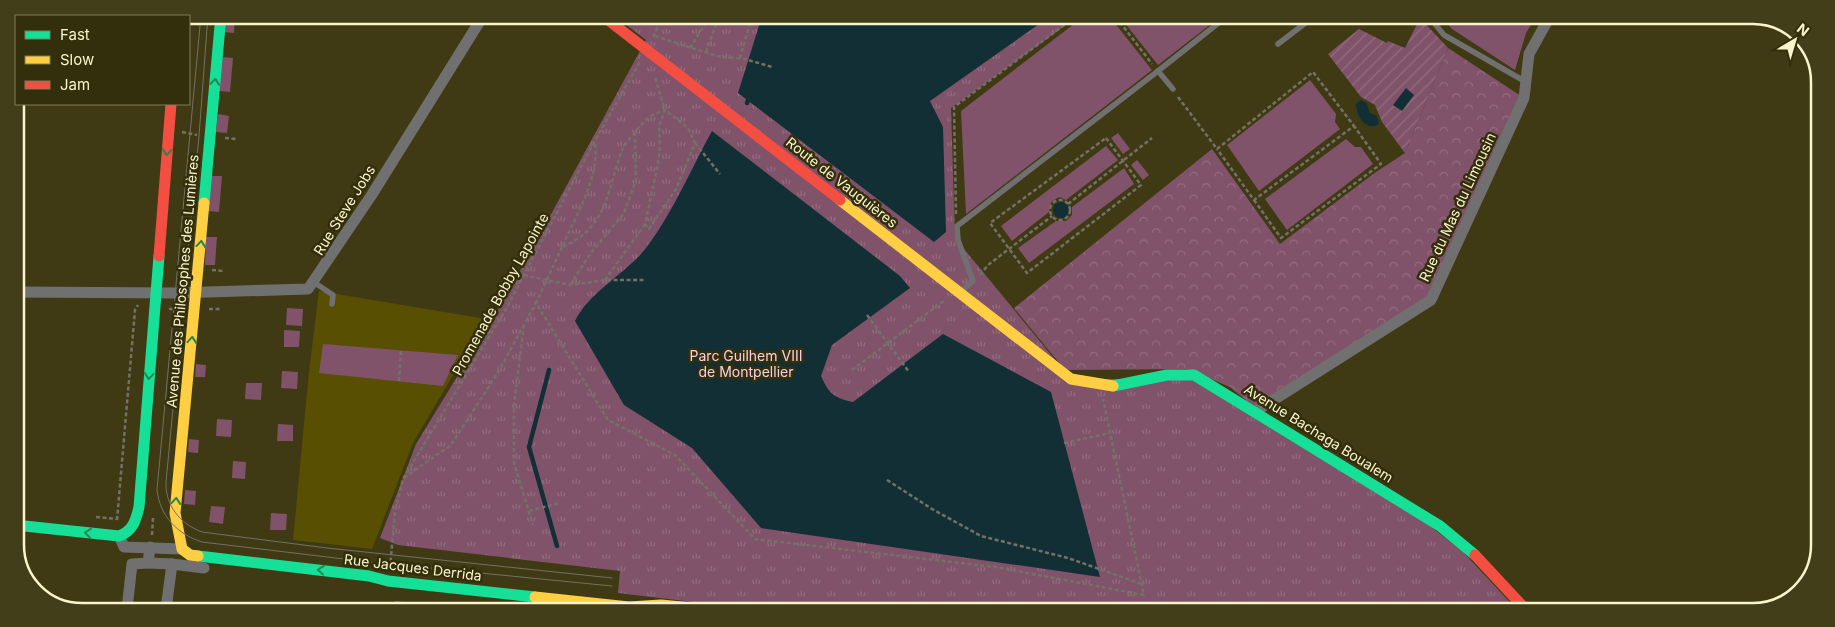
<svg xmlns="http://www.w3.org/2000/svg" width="1835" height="627" font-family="Inter,sans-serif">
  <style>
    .built { fill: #584f03 }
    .grass { fill: #80536a }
    .forest { fill: url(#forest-crowns) }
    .park { fill: url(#park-tufts) }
    .garden { fill: url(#garden-furrows) }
    .water { fill: #122f35 }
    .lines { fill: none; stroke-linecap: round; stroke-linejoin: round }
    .stream { stroke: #122f35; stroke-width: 4.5 }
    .path { stroke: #737168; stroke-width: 2.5; stroke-dasharray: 4 2.5; stroke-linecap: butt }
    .lane { stroke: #717071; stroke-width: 5.5 }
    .street { stroke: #717071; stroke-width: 11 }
    .fast { stroke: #16e098; stroke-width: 11 }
    .slow { stroke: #ffcf43; stroke-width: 11 }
    .jam { stroke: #f24e42; stroke-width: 11 }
    .tram { stroke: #727167; stroke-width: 1 }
    .oneway { stroke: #248752 }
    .labels { text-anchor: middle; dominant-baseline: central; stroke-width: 5; stroke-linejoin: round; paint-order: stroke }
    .street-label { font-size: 14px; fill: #f9f4cc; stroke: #332e0b }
    .park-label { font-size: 14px; fill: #f6cfe6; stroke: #332e0b }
    .rim { fill: none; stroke: #f9f4cc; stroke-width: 2.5 }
  </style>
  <defs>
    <pattern id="forest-crowns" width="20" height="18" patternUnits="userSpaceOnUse" patternTransform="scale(1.25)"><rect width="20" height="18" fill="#80536a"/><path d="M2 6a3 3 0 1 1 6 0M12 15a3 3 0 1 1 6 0" fill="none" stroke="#936c7e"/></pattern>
    <pattern id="park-tufts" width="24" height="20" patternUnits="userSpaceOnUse" patternTransform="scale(1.25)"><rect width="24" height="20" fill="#80536a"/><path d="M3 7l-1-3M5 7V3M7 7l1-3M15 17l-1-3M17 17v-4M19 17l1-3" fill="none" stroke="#936c7e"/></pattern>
    <pattern id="garden-furrows" width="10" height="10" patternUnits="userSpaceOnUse" patternTransform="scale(1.25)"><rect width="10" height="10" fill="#80536a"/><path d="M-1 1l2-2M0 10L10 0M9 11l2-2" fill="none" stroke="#936c7e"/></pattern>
  </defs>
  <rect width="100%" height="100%" fill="#3f3a13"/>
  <!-- built -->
  <path class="built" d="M 319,291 L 486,319 L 413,443 L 372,549 L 293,540 L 309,372 Z"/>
  <!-- grass -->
  <g class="grass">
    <path d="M 225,15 L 235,15 L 234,33 L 223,32 Z"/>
    <path d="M 1083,17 L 1110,17 L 1152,70 L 966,214 L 961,111 Z"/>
    <path d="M 1120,17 L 1220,17 L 1158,65 Z"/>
    <path d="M 1442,18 L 1535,18 L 1526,33 L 1515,70 L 1452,29 Z"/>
    <path d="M 221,57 L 233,58 L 230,92 L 219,91 Z"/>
    <path d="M 1310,80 L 1336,114 L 1335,122 L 1340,129 L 1259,191 L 1227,145 Z"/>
    <path d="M 218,114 L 229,116 L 227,133 L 216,132 Z"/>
    <path d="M 1118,133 L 1130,149 L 1123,154 L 1111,138 Z"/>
    <path d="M 1346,139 L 1355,147 L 1361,147 L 1373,164 L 1287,230 L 1265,199 Z"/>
    <path d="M 1106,146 L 1118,160 L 1066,200 L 1059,197 L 1051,202 L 1049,212 L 1012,241 L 1001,226 Z"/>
    <path d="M 1137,160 L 1149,175 L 1143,180 L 1131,165 Z"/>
    <path d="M 1124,168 L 1134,184 L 1029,263 L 1018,248 L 1056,221 L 1066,221 L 1072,215 L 1072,207 Z"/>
    <path d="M 210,176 L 222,176 L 219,212 L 208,211 Z"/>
    <path d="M 206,237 L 217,237 L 215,265 L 205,265 Z"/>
    <path d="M 287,308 L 303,309 L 302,326 L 286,325 Z"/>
    <path d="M 284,330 L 300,331 L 299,347 L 284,347 Z"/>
    <path d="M 323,344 L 458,355 L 443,386 L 319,373 Z"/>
    <path d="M 196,364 L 206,365 L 205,377 L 195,377 Z"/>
    <path d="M 282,371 L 298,372 L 297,389 L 281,388 Z"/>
    <path d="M 246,383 L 262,383 L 261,400 L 245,399 Z"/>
    <path d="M 217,419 L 232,420 L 231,437 L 216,436 Z"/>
    <path d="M 278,424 L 293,425 L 293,441 L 277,441 Z"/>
    <path d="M 189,439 L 199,440 L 198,453 L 188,452 Z"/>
    <path d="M 233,461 L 246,462 L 245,479 L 232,478 Z"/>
    <path d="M 185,490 L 196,491 L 195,505 L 184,504 Z"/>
    <path d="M 211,506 L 225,507 L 223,524 L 209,522 Z"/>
    <path d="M 271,513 L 287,514 L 286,530 L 270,530 Z"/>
    <path d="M 395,601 L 460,609 L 393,609 Z"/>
  </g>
  <!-- forest -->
  <path class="forest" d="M 1448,48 L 1524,98 L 1431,300 L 1258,410 L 1230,387 L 1187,369 L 1065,370 L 1014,308 L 1212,149 L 1280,244 L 1376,172 L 1405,153 Z"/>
  <!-- park -->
  <path class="park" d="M 615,16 L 1077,17 L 951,108 L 955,238 L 1066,373 L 1104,379 L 1190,379 L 1430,526 L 1463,552 L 1519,612 L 760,610 L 618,593 L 620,571 L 398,545 L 380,538 L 416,444 L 507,295 L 646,40 Z"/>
  <!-- garden -->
  <path class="garden" d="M 1420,18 L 1448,48 L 1405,153 L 1382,122 L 1375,105 L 1361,97 L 1328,54 L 1359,29 L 1387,43 L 1388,41 L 1405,48 Z"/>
  <!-- water -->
  <g class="water">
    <path d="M 762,16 L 1049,17 L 930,101 L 943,127 L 946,232 L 934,242 L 738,93 Z"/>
    <path d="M 1406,88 L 1414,95 L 1402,111 L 1393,105 Z"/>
    <path d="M 1361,100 L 1367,104 L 1370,113 L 1377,116 L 1379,124 C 1365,133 1356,114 1356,104 Z"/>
    <path d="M 712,131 L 900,276 L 910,288 L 832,345 L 821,376 C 829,394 834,398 853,402 L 943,334 L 1051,392 L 1100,577 L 761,528 L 692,448 L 624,405 L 575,321 C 590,292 619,278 641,254 C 668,223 692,167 712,131 Z"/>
    <circle cx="1061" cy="210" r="8"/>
  </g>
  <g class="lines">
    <!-- stream -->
    <g class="stream">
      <path d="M 747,103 L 750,95"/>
      <path d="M 549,370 L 529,447 L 557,546"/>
    </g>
    <!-- path -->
    <g class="path">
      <path d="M 1116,17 L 1152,64"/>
      <path d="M 655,36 L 717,56 L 745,59 L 772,67"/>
      <path d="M 653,37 L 663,16"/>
      <path d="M 690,48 L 710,16"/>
      <path d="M 706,52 L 719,16"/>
      <path d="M 740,58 L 752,16"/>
      <path d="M 1178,97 L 1217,149 L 1313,72 L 1354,126 L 1254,200 L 1217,149"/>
      <path d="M 182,132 L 197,135"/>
      <path d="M 225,138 L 236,139"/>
      <path d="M 1106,138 L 1141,185 L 1027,273 L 990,223 Z"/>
      <path d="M 695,143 L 720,174"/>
      <path d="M 595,144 C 599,179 576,215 562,247 C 608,228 607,190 622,150 C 624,144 643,122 648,118 C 653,114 660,112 665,110 L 688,128 L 695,143 L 676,189 L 649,229 L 645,224 L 658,164 L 660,147 L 659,126 L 665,110 L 655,77"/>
      <circle cx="1060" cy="210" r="10"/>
      <path d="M 1254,200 L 1281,238 L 1381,164 L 1354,126"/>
      <path d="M 1068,204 L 1152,138"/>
      <path d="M 956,214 L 954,107 L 1075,17"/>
      <path d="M 562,247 L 536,303 L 608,420 L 675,455 L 755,539 L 996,567 L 1144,595 L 1103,399"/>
      <path d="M 212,270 L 223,271"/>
      <path d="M 524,275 L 570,285 L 605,280 L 645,280"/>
      <path d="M 980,275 L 988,265 L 1052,216"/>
      <path d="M 605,280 L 645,224"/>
      <path d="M 570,285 L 590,254 L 624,213 L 636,180 L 635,134"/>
      <path d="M 169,309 L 181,309"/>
      <path d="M 209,309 L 220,309"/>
      <path d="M 867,315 L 909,372"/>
      <path d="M 524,325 L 514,405 L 514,463 L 533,525"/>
      <path d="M 852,370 L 945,300"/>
      <path d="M 399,381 L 401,350"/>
      <path d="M 1064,443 L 1110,433"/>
      <path d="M 404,478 L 451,445 L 497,374 L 536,303"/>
      <path d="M 887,480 L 932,509 L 981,536 L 1068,558 L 1142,584"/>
      <path d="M 529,511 L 559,503"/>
      <path d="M 96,517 L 118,519"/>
      <path d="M 117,520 L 135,310 L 138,305"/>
      <path d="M 152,535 L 153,518"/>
      <path d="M 390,568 L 395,512 L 403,479 L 506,309 L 594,142 L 640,62"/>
    </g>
    <!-- lane -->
    <g class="lane">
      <path d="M 1430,18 L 1444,35 L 1526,82"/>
      <path d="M 1278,44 L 1312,18"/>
      <path d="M 1158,71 L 1226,17"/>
      <path d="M 315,283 L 333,295 L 332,304"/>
      <path d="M 961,291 L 973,281 L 958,240 L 957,226 L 1158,71 L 1173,89"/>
    </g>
    <!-- street -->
    <g class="street">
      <path d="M 15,292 L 175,293 L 308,289 L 371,196 L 483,16"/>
      <path d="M 1256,411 L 1431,300 L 1524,98 L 1529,54 L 1549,18"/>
      <path d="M 119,536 L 124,547 L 182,549"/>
      <path d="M 148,563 L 172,564 L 166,609"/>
      <path d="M 172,564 L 204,568"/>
      <path d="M 127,609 L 132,564 L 148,563 L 150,547"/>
    </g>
    <!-- fast -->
    <g class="fast">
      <path d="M 204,203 L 221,15"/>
      <path d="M 1113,386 L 1167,375 L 1194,375 L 1440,526 L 1475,555"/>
      <path d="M 15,525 L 119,536 C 133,531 136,520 139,507 L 159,256"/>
      <path d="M 198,556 L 369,576 L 388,581 L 535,597"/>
    </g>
    <!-- slow -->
    <g class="slow">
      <path d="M 179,15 L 179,16"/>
      <path d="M 840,200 L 1071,379 L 1113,386"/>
      <path d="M 198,556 L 190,555 L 182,549 L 175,513 L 204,203"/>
      <path d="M 535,597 L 629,607 L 661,605 L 712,610"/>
    </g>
    <!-- jam -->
    <g class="jam">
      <path d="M 603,16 L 840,200"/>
      <path d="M 159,256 L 171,104"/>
      <path d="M 1475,555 L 1528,612"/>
    </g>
    <!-- tram -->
    <g class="tram">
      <path d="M 201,15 L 157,490 C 160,516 177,534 202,542 L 369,562 L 612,586"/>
      <path d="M 208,15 L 199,136 L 166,482 C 165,505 180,524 202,532 L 327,548 L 612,578"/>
    </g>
  </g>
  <!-- one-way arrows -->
  <defs><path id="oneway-chevron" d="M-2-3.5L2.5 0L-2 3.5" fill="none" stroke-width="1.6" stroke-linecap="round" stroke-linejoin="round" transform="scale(1.25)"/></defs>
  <g class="oneway">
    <use href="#oneway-chevron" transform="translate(215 82) rotate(-85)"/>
    <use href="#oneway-chevron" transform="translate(167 152) rotate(94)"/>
    <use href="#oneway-chevron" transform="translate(201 244) rotate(-85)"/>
    <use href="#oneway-chevron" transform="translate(192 340) rotate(-85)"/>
    <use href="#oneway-chevron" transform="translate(149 376) rotate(95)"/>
    <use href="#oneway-chevron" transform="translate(176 501) rotate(-85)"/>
    <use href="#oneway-chevron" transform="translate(88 533) rotate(-174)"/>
    <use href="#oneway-chevron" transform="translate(321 570) rotate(-174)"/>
  </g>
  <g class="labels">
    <!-- street labels -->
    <g class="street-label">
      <text transform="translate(842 182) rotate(38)">Route de Vauguières</text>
      <text transform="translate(1457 207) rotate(-65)">Rue du Mas du Limousin</text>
      <text transform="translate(344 210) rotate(-58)">Rue Steve Jobs</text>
      <text transform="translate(182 281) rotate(-85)">Avenue des Philosophes des Lumières</text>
      <text transform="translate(500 294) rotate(-61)">Promenade Bobby Lapointe</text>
      <text transform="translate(1319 433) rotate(32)">Avenue Bachaga Boualem</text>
      <text transform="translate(413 567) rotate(7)">Rue Jacques Derrida</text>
    </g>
    <!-- park labels -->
    <g class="park-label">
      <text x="746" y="355">Parc Guilhem VIII<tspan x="746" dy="16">de Montpellier</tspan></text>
    </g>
  </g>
  <!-- crop -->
  <path d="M0 0H1835V627H0ZM82 24H1753A58 58 0 0 1 1811 82V545A58 58 0 0 1 1753 603H82A58 58 0 0 1 24 545V82A58 58 0 0 1 82 24Z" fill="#433e1a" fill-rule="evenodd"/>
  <path class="rim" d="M82 24H1753A58 58 0 0 1 1811 82V545A58 58 0 0 1 1753 603H82A58 58 0 0 1 24 545V82A58 58 0 0 1 82 24Z"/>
  <!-- legend -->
  <rect x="15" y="15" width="175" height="90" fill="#332e0b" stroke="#827d58"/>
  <rect x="25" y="31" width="25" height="8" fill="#16e098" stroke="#827d58"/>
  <text x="60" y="40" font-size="15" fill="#f9f4cc">Fast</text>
  <rect x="25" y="56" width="25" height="8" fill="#ffcf43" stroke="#827d58"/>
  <text x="60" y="65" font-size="15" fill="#f9f4cc">Slow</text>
  <rect x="25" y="81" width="25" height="8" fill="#f24e42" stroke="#827d58"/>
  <text x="60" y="90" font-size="15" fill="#f9f4cc">Jam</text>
  <!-- north arrow -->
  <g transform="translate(1795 40) rotate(38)" stroke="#332e0b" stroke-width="4" paint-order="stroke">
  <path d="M0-4L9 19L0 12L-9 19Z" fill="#f9f4cc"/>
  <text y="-8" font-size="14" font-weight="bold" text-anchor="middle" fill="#f9f4cc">N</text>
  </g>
</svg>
